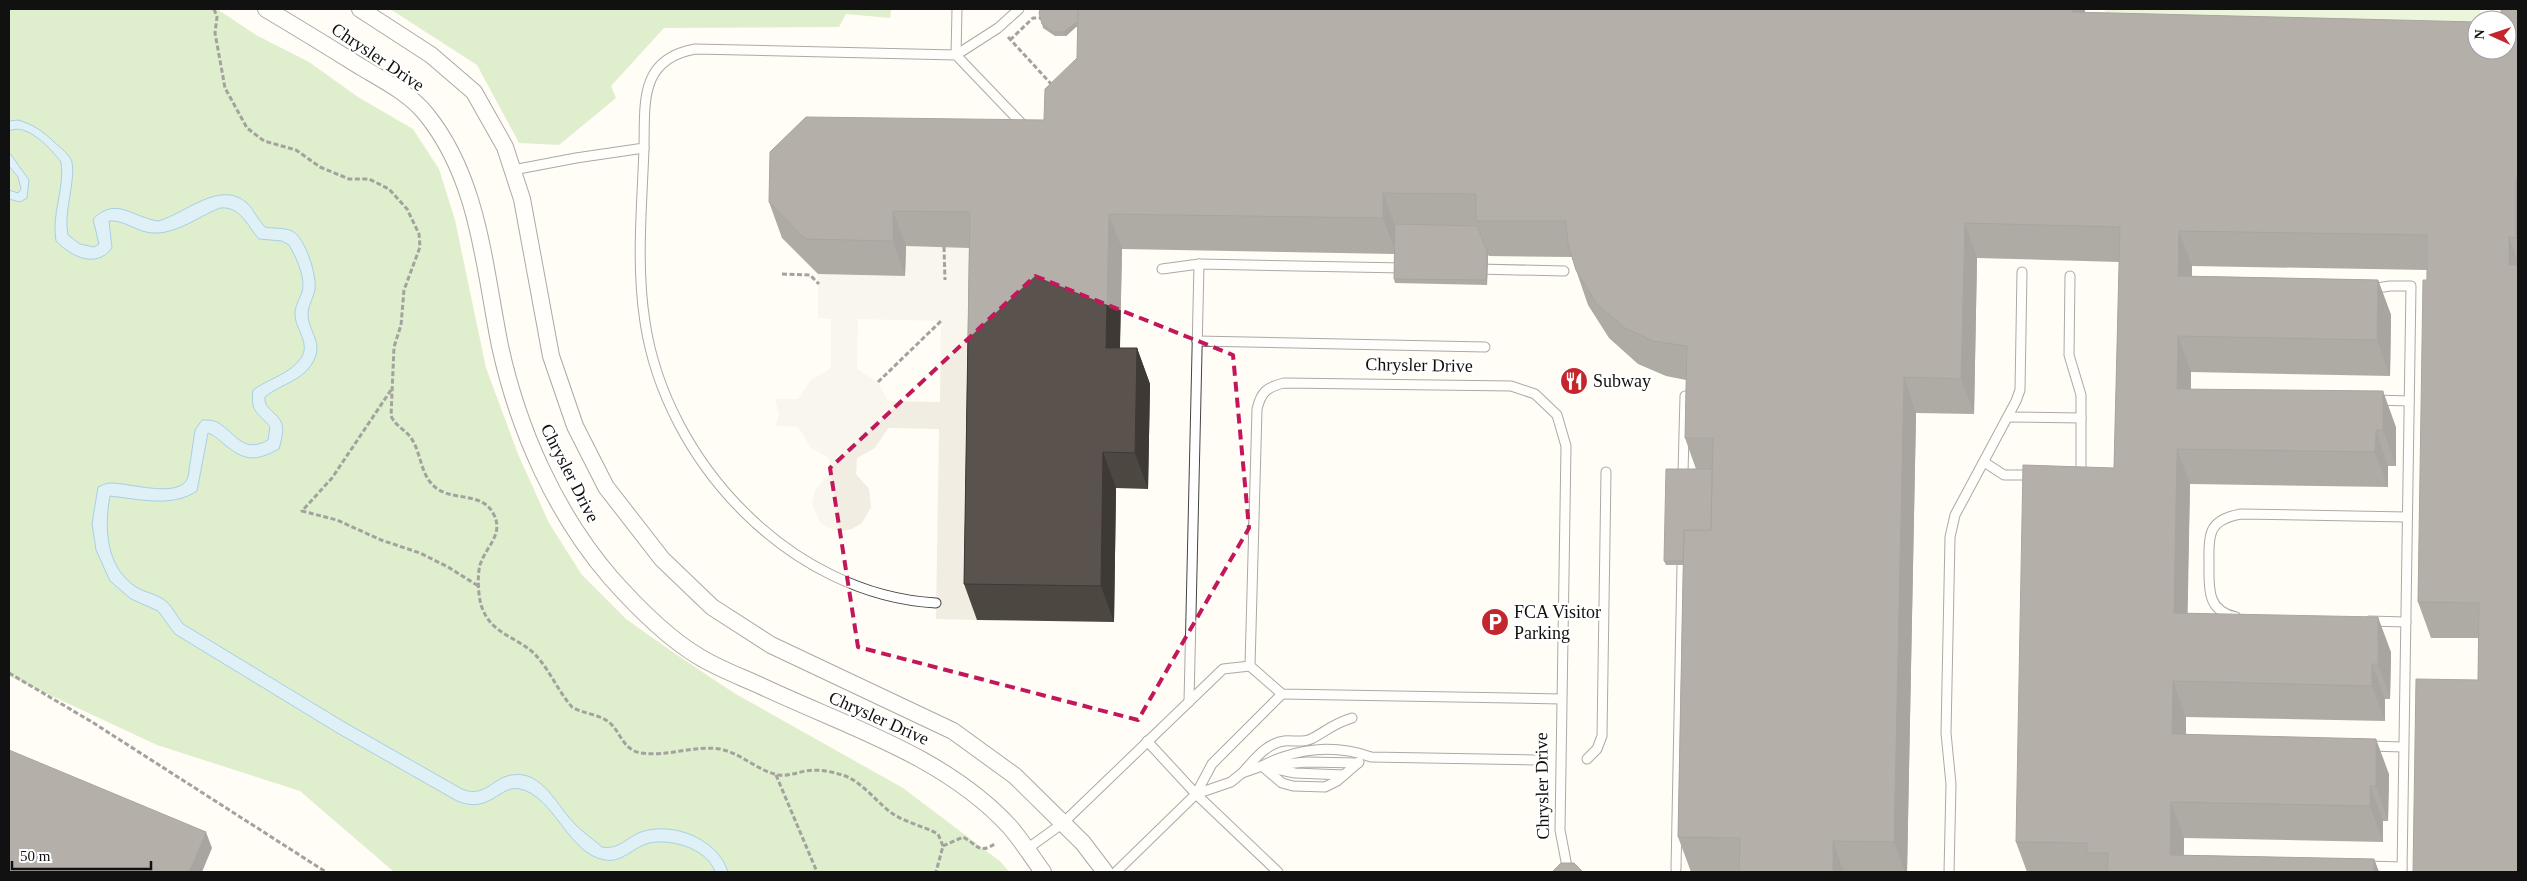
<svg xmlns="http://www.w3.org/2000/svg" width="2527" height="881" font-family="'Times New Roman',serif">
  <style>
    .green { fill: #d5ebbd }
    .forest { fill: #b9dc9c }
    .plaza { fill: #f1ede2; fill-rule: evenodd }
    .water { fill: #b9e0f7; stroke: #3f96cf }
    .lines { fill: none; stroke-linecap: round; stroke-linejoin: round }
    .service-casing { stroke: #444; stroke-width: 11 }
    .minor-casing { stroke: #444; stroke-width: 18 }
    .path { stroke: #333; stroke-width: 3; stroke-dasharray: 5 2.5; stroke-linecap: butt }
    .service { stroke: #fff; stroke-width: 9 }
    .minor { stroke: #fff; stroke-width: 16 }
    .wall { fill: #4d4742 }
    .shaded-wall { fill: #3f3936 }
    .building { fill: #5a524d; stroke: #3f3936 }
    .marked { fill: none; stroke: #c2185b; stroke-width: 4; stroke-dasharray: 10 6; stroke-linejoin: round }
    .labels { text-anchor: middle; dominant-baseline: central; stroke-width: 5; stroke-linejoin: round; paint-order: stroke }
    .street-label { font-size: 18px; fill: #111; stroke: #fff }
    .poi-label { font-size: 18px; fill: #111; stroke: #fff; text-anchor: start }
  </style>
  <rect width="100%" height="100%" fill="#fffdf5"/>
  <!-- green -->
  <path class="green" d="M 2105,9 L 2480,9 L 2481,20 L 2477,20 L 2477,42 L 2104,35 Z"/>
  <!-- forest -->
  <g class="forest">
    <path d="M 9,9 L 217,9 L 256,35 L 309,62 L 358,97 L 413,129 L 439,169 L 455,220 L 486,368 L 518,454 L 549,523 L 582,575 L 626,619 L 677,655 L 734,693 L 903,788 L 1001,862 L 1009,872 L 394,872 L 300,791 L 157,745 L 9,676 Z"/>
    <path d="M 390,9 L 891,9 L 890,18 L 846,14 L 839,27 L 664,28 L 611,86 L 616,98 L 559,145 L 519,143 L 477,65 Z"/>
  </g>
  <!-- plaza -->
  <path class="plaza" d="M 906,246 L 983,248 L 977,620 L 936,619 L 939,429 L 888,428 L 875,448 L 857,458 L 856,474 L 869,489 L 871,507 L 862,523 L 852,529 L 842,531 L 828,528 L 820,522 L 812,504 L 815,490 L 829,474 L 829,458 L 811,448 L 798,427 L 775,426 L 779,415 L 775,399 L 798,399 L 811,380 L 831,368 L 831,319 L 818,318 L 818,274 L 905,276 ZM 858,319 L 941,321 L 940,402 L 888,401 L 878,382 L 857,369 Z"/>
  <!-- water -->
  <g class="water">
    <path d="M 18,120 C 32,124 43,131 54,142 C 60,147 70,155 72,162 C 76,180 63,214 68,235 L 80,244 L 94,247 L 99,244 L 93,219 C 116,196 132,217 158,221 C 185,214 220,179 247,203 C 254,210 258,220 265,227 C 274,229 283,227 292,231 C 305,237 317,275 315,289 C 314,297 308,306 308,314 C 308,330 322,341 315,358 C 305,381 282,383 265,397 C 263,409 279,413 282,424 C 284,433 281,441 279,449 C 256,461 246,462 225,445 C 219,440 214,435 208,433 L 197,491 C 172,508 138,499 110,496 C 104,529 106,567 136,587 C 146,593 158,594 167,602 C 174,609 177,617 183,624 L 346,723 L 462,789 C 481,797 489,784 504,777 C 539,764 555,803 573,822 C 581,831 593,839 602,847 C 619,850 627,837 641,832 C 673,821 718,839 728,872 L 715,872 C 707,848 668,837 646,844 C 632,849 621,863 605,860 C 568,854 554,796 520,789 C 500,784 490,815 457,801 L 339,734 L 175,634 L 158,611 L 131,599 L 110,581 L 96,550 L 94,536 L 92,524 L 98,487 C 101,486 106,483 109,483 C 127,482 181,500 188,477 L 195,430 L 202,420 C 207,420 213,420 217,422 C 237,434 243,454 268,440 L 270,427 C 258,412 250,413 253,390 C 268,379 290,374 301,358 C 311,343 295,330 295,314 C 295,306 299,300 302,292 C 306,278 296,257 289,245 L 282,241 L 259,239 C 247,226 241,206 220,208 C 197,217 172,238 146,232 C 133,229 123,220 109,221 L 112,248 C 96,269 72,257 56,241 C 51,215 65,188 61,162 C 51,149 27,122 9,131 L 9,121 Z"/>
    <path d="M 9,152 L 29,180 L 27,198 L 20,202 L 9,199 L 9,190 L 18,193 L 21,189 L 18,177 L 9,166 Z"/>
  </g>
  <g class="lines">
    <!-- service casing -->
    <g class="service-casing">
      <g id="service">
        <path d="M 956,55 L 998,28 L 1019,9"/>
        <path d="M 956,55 L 957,9"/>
        <path d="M 644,148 C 642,206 636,265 645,322 C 666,462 791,595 936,603"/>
        <path d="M 513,170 L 576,158 L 644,148 C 645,103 639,59 695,49 L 956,55 L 1025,127"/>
        <path d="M 1162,269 L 1199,264 L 1404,268"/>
        <path d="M 1477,269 L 1564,271"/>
        <path d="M 2370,289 L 2390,286 L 2411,286 L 2402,872"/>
        <path d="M 1197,341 L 1485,347"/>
        <path d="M 2375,400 L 2409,401"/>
        <path d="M 2008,417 L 2081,418 L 2081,395 L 2069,355 L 2070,276"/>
        <path d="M 1984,462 L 2004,475 L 2035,475"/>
        <path d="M 1683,473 L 1685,396"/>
        <path d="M 2078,475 L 2081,475 L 2081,418"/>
        <path d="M 2236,617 C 2206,611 2209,587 2209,562 C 2209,553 2208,540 2212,531 C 2216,521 2230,516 2241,514 L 2407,517"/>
        <path d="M 2369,621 L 2406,622"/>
        <path d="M 1562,699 L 1282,694 L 1250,666 L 1257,409 C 1261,392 1267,387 1284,383 L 1511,386 L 1535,394 L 1557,415 L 1566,446 L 1560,830 L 1568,872"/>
        <path d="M 1189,702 L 1199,264"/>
        <path d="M 1147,741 L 1196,794 L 1278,872"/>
        <path d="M 2369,746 L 2403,747"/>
        <path d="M 1587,759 L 1597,749 L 1602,736 L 1606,472"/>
        <path d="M 1262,766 C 1296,748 1334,744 1371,757 L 1535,760"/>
        <path d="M 1262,766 L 1282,783 L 1293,786 L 1325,787 L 1337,781 L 1359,762"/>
        <path d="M 1270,768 L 1295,773 L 1344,775"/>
        <path d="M 1244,771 C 1255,759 1267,743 1284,741 C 1292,740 1303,743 1311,739 C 1327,731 1332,724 1352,718"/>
        <path d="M 1196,794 L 1231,782 L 1242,773 L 1262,766 L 1307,762 L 1358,763"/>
        <path d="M 1027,849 L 1063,823 L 1223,669 L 1250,666"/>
        <path d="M 2366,866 L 2402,867"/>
        <path d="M 1676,869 L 1682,565"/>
        <path d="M 1116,872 L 1196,794 L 1212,764 L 1282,694"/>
        <path d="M 1949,872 L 1951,784 L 1946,733 L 1950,537 L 1955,515 L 2016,401 L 2020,390 L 2022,272"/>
      </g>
    </g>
    <!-- minor casing -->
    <g class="minor-casing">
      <g id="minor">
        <path d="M 266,9 C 298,28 329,47 361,67 C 383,80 409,93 426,114 C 479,179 484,267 500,346 C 518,429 555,513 611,578 C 636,606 666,637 698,656 C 717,668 739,676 759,685 C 845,726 944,755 1010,827 C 1022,841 1032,857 1043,872"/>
        <path d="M 360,9 L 431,55 L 474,92 L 505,147 L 522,199 L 551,356 L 575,426 L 606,487 L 662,559 L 712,607 L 771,645 L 953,731 L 1015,776 L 1083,843 L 1105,872"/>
      </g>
    </g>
    <!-- path -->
    <g class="path">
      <path d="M 214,9 L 217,17 L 215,33 L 225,88 L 247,128 L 264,141 L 296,150 L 320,167 L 349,179 L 369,179 L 389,189 L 407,209 L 419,234 L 420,247 L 404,290 L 401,325 L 394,347 L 391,416 C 396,427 407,430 413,441 C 422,457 421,479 439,490 C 456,500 482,493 493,513 C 505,534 486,546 480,565 C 477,576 478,600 483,610 C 491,631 513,637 529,649 C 547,663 556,689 572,707 C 583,714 600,714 610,723 C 621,733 623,750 641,753 C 667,757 694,745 720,749 C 743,754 759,772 779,775 C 788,776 796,773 805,771 C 817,769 830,771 842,775 C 861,780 877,803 893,814 C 907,823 923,826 938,834 L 943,846 L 936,872"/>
      <path d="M 1008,37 L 1053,86"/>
      <path d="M 1010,40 L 1033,18 L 1043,18"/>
      <path d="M 944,247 L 945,280"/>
      <path d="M 782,274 L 810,275 L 819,284"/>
      <path d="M 878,382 L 941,321"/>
      <path d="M 391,390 L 332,478 L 302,511 L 337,520 L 381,540 L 420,553 L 448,567 L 480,587"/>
      <path d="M 9,673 L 92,722 L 326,872"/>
      <path d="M 776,775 L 817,872"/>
      <path d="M 943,846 L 963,837 C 978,845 979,855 996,843"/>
    </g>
    <!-- service -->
    <use href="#service" class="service"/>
    <!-- minor -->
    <use href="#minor" class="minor"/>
  </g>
  <!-- wall -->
  <path class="wall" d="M 1040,9 L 2085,13 L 2477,50 L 2518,9 L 2518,872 L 2478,680 L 2478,638 L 2431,638 L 2418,602 L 2427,270 L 2192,266 L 2192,276 L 2378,280 L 2391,315 L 2390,376 L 2191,372 L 2191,389 L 2396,427 L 2396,466 L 2388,466 L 2388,487 L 2190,484 L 2187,613 L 2391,652 L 2390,699 L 2385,699 L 2385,721 L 2186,717 L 2186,734 L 2389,774 L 2388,821 L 2383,821 L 2383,842 L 2184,838 L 2184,855 L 2374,859 L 2379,872 L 2027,872 L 2016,842 L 2114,468 L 2119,262 L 1977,258 L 1974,414 L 1916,413 L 1907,872 L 1691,872 L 1678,837 L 1683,565 L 1666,565 L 1664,561 L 1696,469 L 1685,438 L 1686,380 L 1666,376 L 1638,364 L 1609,338 L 1588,305 L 1576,270 L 1572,257 L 1489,256 L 1488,255 L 1487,285 L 1395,283 L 1394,279 L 1394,254 L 1122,249 L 1120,348 L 1137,348 L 1150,384 L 1148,489 L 1116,488 L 1114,622 L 977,620 L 964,584 L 969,248 L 906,246 L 905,276 L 818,274 L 782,238 L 769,202 L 1044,120 L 1077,58 L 1078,27 L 1076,27 L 1066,36 L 1055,36 L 1043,28 L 1042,24 Z"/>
  <!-- shaded-wall -->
  <g class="shaded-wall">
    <path d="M 2072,9 L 2085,9 L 2085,48 L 2072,12 Z"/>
    <path d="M 1075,23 L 1076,27 L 1066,36 L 1064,32 Z"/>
    <path d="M 2518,176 L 2518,244 L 2516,238 L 2516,178 Z"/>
    <path d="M 1383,193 L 1396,229 L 1396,254 L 1383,218 Z"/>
    <path d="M 893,211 L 906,246 L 905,276 L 893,241 Z"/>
    <path d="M 1109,214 L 1122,249 L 1119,383 L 1106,348 Z"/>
    <path d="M 1965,223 L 1977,258 L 1974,414 L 1961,379 Z"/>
    <path d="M 2179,231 L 2192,266 L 2191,312 L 2178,276 Z"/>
    <path d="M 2509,237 L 2518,262 L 2518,291 L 2509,265 Z"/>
    <path d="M 1487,251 L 1488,255 L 1487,285 L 1486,280 Z"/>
    <path d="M 2378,280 L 2391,315 L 2390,376 L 2377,340 Z"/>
    <path d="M 2178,336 L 2191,372 L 2190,425 L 2177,389 Z"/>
    <path d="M 1137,348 L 1150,384 L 1148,489 L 1135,453 Z"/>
    <path d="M 1904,377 L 1916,413 L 1907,872 L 1905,872 L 1894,842 Z"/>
    <path d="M 2383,391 L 2396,427 L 2396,466 L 2383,430 Z"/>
    <path d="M 2376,430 L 2388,466 L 2388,487 L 2375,452 Z"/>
    <path d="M 2177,449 L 2190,484 L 2187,648 L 2174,613 Z"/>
    <path d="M 1103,452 L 1116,488 L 1114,622 L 1101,586 Z"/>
    <path d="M 2378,617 L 2391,652 L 2390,699 L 2378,664 Z"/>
    <path d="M 2372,664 L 2385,699 L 2385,721 L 2372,686 Z"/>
    <path d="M 2173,681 L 2186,717 L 2185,769 L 2172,734 Z"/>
    <path d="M 2376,739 L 2389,774 L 2388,821 L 2376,786 Z"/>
    <path d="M 2370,786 L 2383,821 L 2383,842 L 2370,806 Z"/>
    <path d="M 2171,802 L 2184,838 L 2183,872 L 2170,855 Z"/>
    <path d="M 206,832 L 212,848 L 202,872 L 189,872 Z"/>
    <path d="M 1833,841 L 1844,872 L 1833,872 Z"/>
    <path d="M 2374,859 L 2379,872 L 2374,872 Z"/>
  </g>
  <!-- building -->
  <g class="building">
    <path d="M 1040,9 L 1078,9 L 1078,23 L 1075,23 L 1064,32 L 1053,32 L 1042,24 L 1039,13 Z"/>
    <path d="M 1078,9 L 2072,9 L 2072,12 L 2477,22 L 2477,50 L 2507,50 L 2507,20 L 2501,20 L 2501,9 L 2518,9 L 2518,176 L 2516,178 L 2516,238 L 2509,237 L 2509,265 L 2518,265 L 2518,872 L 2413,872 L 2416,679 L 2478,680 L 2479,603 L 2418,602 L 2423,280 L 2427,280 L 2427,235 L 2179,231 L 2178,276 L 2378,280 L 2377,340 L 2178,336 L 2177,389 L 2383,391 L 2383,430 L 2376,430 L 2375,452 L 2177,449 L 2174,613 L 2378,617 L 2378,664 L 2372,664 L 2372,686 L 2173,681 L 2172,734 L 2376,739 L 2376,786 L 2370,786 L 2370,806 L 2171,802 L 2170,855 L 2374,859 L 2374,872 L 2107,872 L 2108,853 L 2087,853 L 2087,843 L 2016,842 L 2023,465 L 2114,468 L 2120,227 L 1965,223 L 1961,379 L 1904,377 L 1894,842 L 1833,841 L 1833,872 L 1739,872 L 1740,838 L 1678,837 L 1684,530 L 1711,530 L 1713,438 L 1685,438 L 1687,346 L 1653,341 L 1625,328 L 1596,303 L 1576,270 L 1568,244 L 1566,221 L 1476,221 L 1476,194 L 1383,193 L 1383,218 L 1109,214 L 1106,348 L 1137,348 L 1135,453 L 1103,452 L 1101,586 L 964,584 L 970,212 L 893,211 L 893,241 L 805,239 L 769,202 L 770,152 L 806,117 L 1044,120 L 1045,89 L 1077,58 Z"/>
    <path d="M 1395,224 L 1477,226 L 1487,251 L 1486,280 L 1394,279 Z"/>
    <path d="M 1666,469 L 1712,469 L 1711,530 L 1684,530 L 1683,561 L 1664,561 Z"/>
    <path d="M 9,750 L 206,832 L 189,872 L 9,872 Z"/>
    <path d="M 1561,863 L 1574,863 L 1583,872 L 1552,872 Z"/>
  </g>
  <!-- marked area -->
  <path d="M0 0H2527V881H0ZM 1035,276 L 1233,355 L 1249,528 L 1138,720 L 858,647 L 830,468 Z" fill="#fffdf5" fill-opacity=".55" fill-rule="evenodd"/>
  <path class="marked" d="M 1035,276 L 1233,355 L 1249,528 L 1138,720 L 858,647 L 830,468 Z"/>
  <!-- icons -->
  <defs>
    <g id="restaurant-disc" transform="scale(1.4375)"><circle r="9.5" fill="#c4262e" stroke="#fff"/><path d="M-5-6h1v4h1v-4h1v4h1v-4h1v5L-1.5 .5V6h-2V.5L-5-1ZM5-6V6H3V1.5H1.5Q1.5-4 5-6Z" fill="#fff"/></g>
    <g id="parking-disc" transform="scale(1.4375)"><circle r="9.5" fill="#c4262e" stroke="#fff"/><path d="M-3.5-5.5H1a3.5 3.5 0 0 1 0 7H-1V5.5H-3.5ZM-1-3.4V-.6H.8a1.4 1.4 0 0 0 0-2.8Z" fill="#fff"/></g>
  </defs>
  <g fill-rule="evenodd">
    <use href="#restaurant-disc" x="1574" y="381"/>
    <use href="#parking-disc" x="1495" y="622"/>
  </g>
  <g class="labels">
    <!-- street labels -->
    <g class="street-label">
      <text transform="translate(378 57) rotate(34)">Chrysler Drive</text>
      <text transform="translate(1419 365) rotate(1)">Chrysler Drive</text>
      <text transform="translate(570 473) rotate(63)">Chrysler Drive</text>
      <text transform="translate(879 718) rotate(24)">Chrysler Drive</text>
      <text transform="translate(1542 786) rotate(-91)">Chrysler Drive</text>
    </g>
    <!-- poi labels -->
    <g class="poi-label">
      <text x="1593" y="381">Subway</text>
      <text x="1514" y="612">FCA Visitor<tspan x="1514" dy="21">Parking</tspan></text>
    </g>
  </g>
  <!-- border -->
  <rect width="2527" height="881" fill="none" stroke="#111111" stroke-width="20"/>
  <!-- north arrow -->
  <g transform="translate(2492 35) rotate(273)"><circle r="24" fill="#ffffff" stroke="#a0a0a0"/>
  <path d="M0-4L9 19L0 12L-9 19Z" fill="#c4262e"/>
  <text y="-8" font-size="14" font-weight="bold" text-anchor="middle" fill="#111111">N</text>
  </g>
  <!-- scale -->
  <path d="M12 861v8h139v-8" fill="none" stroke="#111111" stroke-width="2.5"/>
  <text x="20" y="861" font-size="15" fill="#111111" stroke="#ffffff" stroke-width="4" paint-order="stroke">50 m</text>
</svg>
